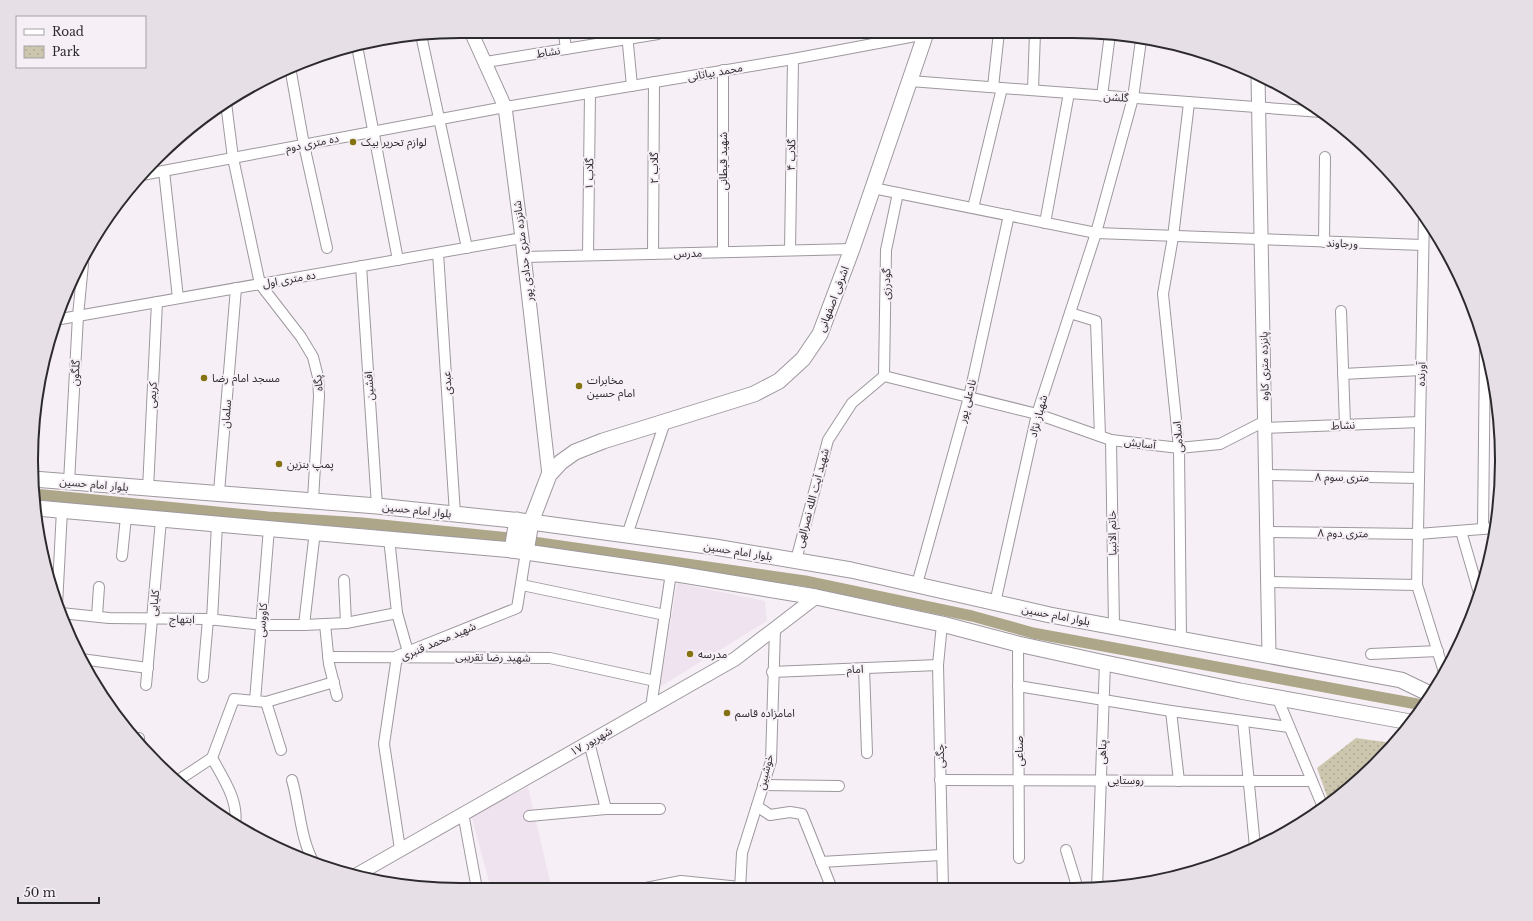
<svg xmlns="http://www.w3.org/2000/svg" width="1533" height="921" font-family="'Libre Baskerville','Noto Sans Arabic',serif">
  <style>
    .built { fill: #f0e3f0 }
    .park { fill: url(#park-dots) }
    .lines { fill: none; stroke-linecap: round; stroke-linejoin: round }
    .canal { stroke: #ada689; stroke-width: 11 }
    .minor-casing { stroke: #9e989e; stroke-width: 12 }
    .tertiary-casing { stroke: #9e989e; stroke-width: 15 }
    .secondary-casing { stroke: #9e989e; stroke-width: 17 }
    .minor { stroke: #fff; stroke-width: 10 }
    .tertiary { stroke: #fff; stroke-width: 13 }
    .secondary { stroke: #fff; stroke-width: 15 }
    .poi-dot { fill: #857213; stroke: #f6f0f6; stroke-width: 1.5 }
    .labels { text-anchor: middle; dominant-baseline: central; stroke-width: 4; stroke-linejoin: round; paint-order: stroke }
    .street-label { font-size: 11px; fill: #2d2a2d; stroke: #f6f0f6 }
    .poi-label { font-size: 11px; fill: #2d2a2d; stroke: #f6f0f6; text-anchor: start }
    .rim { fill: none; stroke: #2d2a2d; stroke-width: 2 }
  </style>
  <defs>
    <pattern id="park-dots" width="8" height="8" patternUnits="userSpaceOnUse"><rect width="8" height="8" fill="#ccc6ae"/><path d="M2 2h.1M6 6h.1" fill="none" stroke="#b0aa96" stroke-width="1.8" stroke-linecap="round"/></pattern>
  </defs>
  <rect width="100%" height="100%" fill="#f6f0f6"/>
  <!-- built -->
  <g class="built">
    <path d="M 677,583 L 765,601 L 767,621 L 660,687 Z"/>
    <path d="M 528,787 L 551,885 L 540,889 L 491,889 L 471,815 Z"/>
  </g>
  <!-- park -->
  <path class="park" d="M 1356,738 L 1392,743 L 1356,783 L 1329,802 L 1317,768 Z"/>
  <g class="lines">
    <!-- canal -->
    <g class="canal">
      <path d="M 34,494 L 268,517 L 362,523 L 510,538"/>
      <path d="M 533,542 L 805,581 L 972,616 L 1033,633 L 1417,704"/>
    </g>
    <!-- minor casing -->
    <g class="minor-casing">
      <g id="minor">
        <path d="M 564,34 L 566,49"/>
        <path d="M 627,34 L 632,86"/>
        <path d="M 421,35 L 467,248"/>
        <path d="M 357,46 L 398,260"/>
        <path d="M 486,62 L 658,34"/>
        <path d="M 290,67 L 304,145 L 327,248"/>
        <path d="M 910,81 L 1321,112"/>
        <path d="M 993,87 L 999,32"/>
        <path d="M 1033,90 L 1035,32"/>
        <path d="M 1102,96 L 1110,34"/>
        <path d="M 226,103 L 233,158 L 260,284 L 301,337 L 313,357 L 318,377 L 319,396 L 313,500"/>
        <path d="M 164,171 L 178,298"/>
        <path d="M 142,175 L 505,107 L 793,59 L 926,34"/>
        <path d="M 873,188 L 1096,233 L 1423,245"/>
        <path d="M 973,208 L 1002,88"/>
        <path d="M 1424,215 L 1417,585 L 1444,672"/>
        <path d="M 1045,223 L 1069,93"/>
        <path d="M 1324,242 L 1325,157"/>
        <path d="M 790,250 L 793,59"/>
        <path d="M 723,252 L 723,70"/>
        <path d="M 438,253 L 455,514"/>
        <path d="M 653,254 L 654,82"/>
        <path d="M 588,255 L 590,93"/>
        <path d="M 524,257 L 852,249"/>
        <path d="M 361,266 L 377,506"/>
        <path d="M 1341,311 L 1345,425"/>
        <path d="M 1070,313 L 1096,321 L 1100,436"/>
        <path d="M 55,320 L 522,238"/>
        <path d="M 1343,374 L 1421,370"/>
        <path d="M 884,376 L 886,250 L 898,193"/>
        <path d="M 1265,428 L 1420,422"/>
        <path d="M 1111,440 L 1114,626"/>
        <path d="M 1266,475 L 1419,478"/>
        <path d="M 69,482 L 78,316 L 83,264"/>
        <path d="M 148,489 L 157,302"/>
        <path d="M 219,492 L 236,288"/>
        <path d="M 269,528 L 255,701 L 266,702 L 334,682"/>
        <path d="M 1483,529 L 1485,347"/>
        <path d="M 1461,531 L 1479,593"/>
        <path d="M 1267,532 L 1418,534 L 1495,528"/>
        <path d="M 627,535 L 665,422"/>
        <path d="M 389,538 L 397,613 L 408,652"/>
        <path d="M 122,556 L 126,517"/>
        <path d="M 796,560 L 828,440 L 852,403 L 884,376 L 1037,414 L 1111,440 L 1179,448 L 1220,444 L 1265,421"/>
        <path d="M 344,580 L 346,623"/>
        <path d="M 1268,582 L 1417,585"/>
        <path d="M 917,584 L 969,397 L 1009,215"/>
        <path d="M 522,585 L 665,615"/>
        <path d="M 995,603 L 1037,414 L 1096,233 L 1133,98 L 1141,40"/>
        <path d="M 57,605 L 62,510"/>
        <path d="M 61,613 L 109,618 L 208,619 L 262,625 L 304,625 L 346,623 L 397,613"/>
        <path d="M 97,616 L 99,587"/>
        <path d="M 212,620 L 217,524"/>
        <path d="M 325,624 L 329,664 L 337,696"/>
        <path d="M 942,624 L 938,665 L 943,889"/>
        <path d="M 304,625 L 315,531"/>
        <path d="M 1181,639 L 1179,448 L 1163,294 L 1173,237 L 1189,103"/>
        <path d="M 1018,644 L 1019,858"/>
        <path d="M 1371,654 L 1438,651"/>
        <path d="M 328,657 L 550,658 L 655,681"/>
        <path d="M 81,659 L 148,668"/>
        <path d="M 864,668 L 867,753"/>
        <path d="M 772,672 L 938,665"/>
        <path d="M 203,677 L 208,619"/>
        <path d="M 146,685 L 161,520"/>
        <path d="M 1018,686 L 1171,711 L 1289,727"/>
        <path d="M 1277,697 L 1323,807"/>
        <path d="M 266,702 L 281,750"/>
        <path d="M 651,707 L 671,573"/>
        <path d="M 1171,711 L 1179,781"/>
        <path d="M 1243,721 L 1255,847"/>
        <path d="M 589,742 L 606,809"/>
        <path d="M 139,744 L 139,738"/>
        <path d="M 212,758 C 223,778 239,801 235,824"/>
        <path d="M 292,780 C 300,808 300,838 314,863"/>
        <path d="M 940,780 L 1312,781"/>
        <path d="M 177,781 L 212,758 L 234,699 L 255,701"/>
        <path d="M 763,785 L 839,786"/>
        <path d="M 757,806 L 770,815 L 790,812 L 802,814 L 832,889"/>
        <path d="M 463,813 L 477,889"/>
        <path d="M 529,816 L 606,809 L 660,809"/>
        <path d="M 400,849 L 384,744 L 397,656 L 517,608 L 526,552"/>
        <path d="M 1066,850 L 1078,889"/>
        <path d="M 821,862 L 941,855"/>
        <path d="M 641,889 L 681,881 L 740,887"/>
        <path d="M 740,889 L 742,853 L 771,761 L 775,629"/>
        <path d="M 1097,889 L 1105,663"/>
      </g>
    </g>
    <!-- tertiary casing -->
    <g class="tertiary-casing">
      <g id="tertiary">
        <path d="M 472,34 L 505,107 L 522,238 L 549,475"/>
        <path d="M 1258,77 L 1269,654"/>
        <path d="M 358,874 L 735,659 L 816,597"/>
      </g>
    </g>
    <!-- secondary casing -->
    <g class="secondary-casing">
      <g id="secondary">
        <path d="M 33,479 L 377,506 L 531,522 L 715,547 L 851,570 L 1050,615 L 1401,680 L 1432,695"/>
        <path d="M 36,508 L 512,550 L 671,573 L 816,597 L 942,624 L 1018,644 L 1105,663 L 1240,691 L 1410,722"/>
        <path d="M 512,550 L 517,520"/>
        <path d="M 526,552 L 531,522 L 549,475 L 561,462 L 575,452 L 603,441 L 754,394 L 779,381 L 803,359 L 820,334 L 852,249 L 926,33"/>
      </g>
    </g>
    <!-- minor -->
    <use href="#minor" class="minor"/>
    <!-- tertiary -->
    <use href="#tertiary" class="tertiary"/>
    <!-- secondary -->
    <use href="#secondary" class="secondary"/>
  </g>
  <!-- markers -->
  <g class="poi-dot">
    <circle cx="353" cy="142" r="4"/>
    <circle cx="204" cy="378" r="4"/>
    <circle cx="579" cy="386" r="4"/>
    <circle cx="279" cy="464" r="4"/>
    <circle cx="690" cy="654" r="4"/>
    <circle cx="727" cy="713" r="4"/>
  </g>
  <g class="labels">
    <!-- street labels -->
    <g class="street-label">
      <text transform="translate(548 52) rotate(-9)">نشاط</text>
      <text transform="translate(715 72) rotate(-10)">محمد بیاتانی</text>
      <text transform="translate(1116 97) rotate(4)">گلشن</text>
      <text transform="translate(312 143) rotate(-11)">ده متری دوم</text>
      <text transform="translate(791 155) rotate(-89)">گلاب ۴</text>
      <text transform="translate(723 161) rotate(-90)">شهید قیطانی</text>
      <text transform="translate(654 168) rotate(-90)">گلاب ۲</text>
      <text transform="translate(589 174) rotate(-89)">گلاب ۱</text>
      <text transform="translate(1342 243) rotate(2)">ورجاوند</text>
      <text transform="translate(523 251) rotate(-97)">شانزده متری حدادی پور</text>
      <text transform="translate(688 253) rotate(-1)">مدرس</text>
      <text transform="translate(289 279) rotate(-10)">ده متری اول</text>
      <text transform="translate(886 284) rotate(-89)">گودرزی</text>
      <text transform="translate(833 299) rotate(-69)">اشرفی اصفهانی</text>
      <text transform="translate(1264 366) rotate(-91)">پانزده متری کاوه</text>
      <text transform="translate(75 373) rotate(-87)">گلگون</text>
      <text transform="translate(1421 374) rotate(-89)">آورنده</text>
      <text transform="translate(318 383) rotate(-96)">پگاه</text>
      <text transform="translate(447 383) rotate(-94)">عبدی</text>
      <text transform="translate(369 386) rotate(-94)">افشین</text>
      <text transform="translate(152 395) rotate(-87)">کریمی</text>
      <text transform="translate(967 401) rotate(-76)">نادعلی پور</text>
      <text transform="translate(226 414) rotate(-85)">سلمان</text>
      <text transform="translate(1038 416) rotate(-75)">شهباز نژاد</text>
      <text transform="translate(1343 425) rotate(-2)">نشاط</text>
      <text transform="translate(1178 437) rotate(-95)">اسلامی</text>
      <text transform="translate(1140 443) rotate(7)">آسایش</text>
      <text transform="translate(1342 477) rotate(1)">۸ متری سوم</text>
      <text transform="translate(94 484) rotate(5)">بلوار امام حسین</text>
      <text transform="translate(812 498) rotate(-75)">شهید آیت الله نصرالهی</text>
      <text transform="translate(417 510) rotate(6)">بلوار امام حسین</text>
      <text transform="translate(1112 533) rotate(-91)">خاتم الانبیا</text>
      <text transform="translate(1343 533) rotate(1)">۸ متری دوم</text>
      <text transform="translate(738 551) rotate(9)">بلوار امام حسین</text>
      <text transform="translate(154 603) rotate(-85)">کلیایی</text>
      <text transform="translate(1056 615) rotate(11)">بلوار امام حسین</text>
      <text transform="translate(182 619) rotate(1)">ابتهاج</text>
      <text transform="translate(262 620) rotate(-86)">کاووسی</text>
      <text transform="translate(438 641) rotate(-23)">شهید محمد قنبری</text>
      <text transform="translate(493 657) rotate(1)">شهید رضا تقریبی</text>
      <text transform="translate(855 669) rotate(-2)">امام</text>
      <text transform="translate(591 741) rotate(-30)">۱۷ شهریور</text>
      <text transform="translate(1019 751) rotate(-90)">صناعی</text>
      <text transform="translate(1102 752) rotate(-88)">پناهی</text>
      <text transform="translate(940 756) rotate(-91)">چگنی</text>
      <text transform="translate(765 772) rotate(-76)">خوشبین</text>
      <text x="1126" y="780">روستایی</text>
    </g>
    <!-- poi labels -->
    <g class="poi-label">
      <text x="361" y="142">لوازم تحریر بیک</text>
      <text x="212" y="378">مسجد امام رضا</text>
      <text x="587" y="380">مخابرات<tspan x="587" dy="13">امام حسین</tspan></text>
      <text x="287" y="464">پمپ بنزین</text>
      <text x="698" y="654">مدرسه</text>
      <text x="735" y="713">امامزاده قاسم</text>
    </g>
  </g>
  <!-- crop -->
  <path d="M0 0H1533V921H0ZM460 38H1073A422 422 0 0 1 1495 460V461A422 422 0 0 1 1073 883H460A422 422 0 0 1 38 461V460A422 422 0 0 1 460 38Z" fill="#e6e0e6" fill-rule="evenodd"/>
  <path class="rim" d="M460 38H1073A422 422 0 0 1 1495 460V461A422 422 0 0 1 1073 883H460A422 422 0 0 1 38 461V460A422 422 0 0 1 460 38Z"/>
  <!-- legend -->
  <rect x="16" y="16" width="130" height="52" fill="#f6f0f6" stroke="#a6a1a6"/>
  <rect x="24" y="29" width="20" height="6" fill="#ffffff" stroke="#a6a1a6"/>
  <text x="52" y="36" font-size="12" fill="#2d2a2d">Road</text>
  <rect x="24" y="46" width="20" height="12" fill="url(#park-dots)" stroke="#a6a1a6"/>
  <text x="52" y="56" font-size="12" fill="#2d2a2d">Park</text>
  <!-- scale -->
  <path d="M18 897v6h81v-6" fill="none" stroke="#2d2a2d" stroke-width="2"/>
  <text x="24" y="897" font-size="12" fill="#2d2a2d" stroke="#f6f0f6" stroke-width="3" paint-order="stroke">50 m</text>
</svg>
